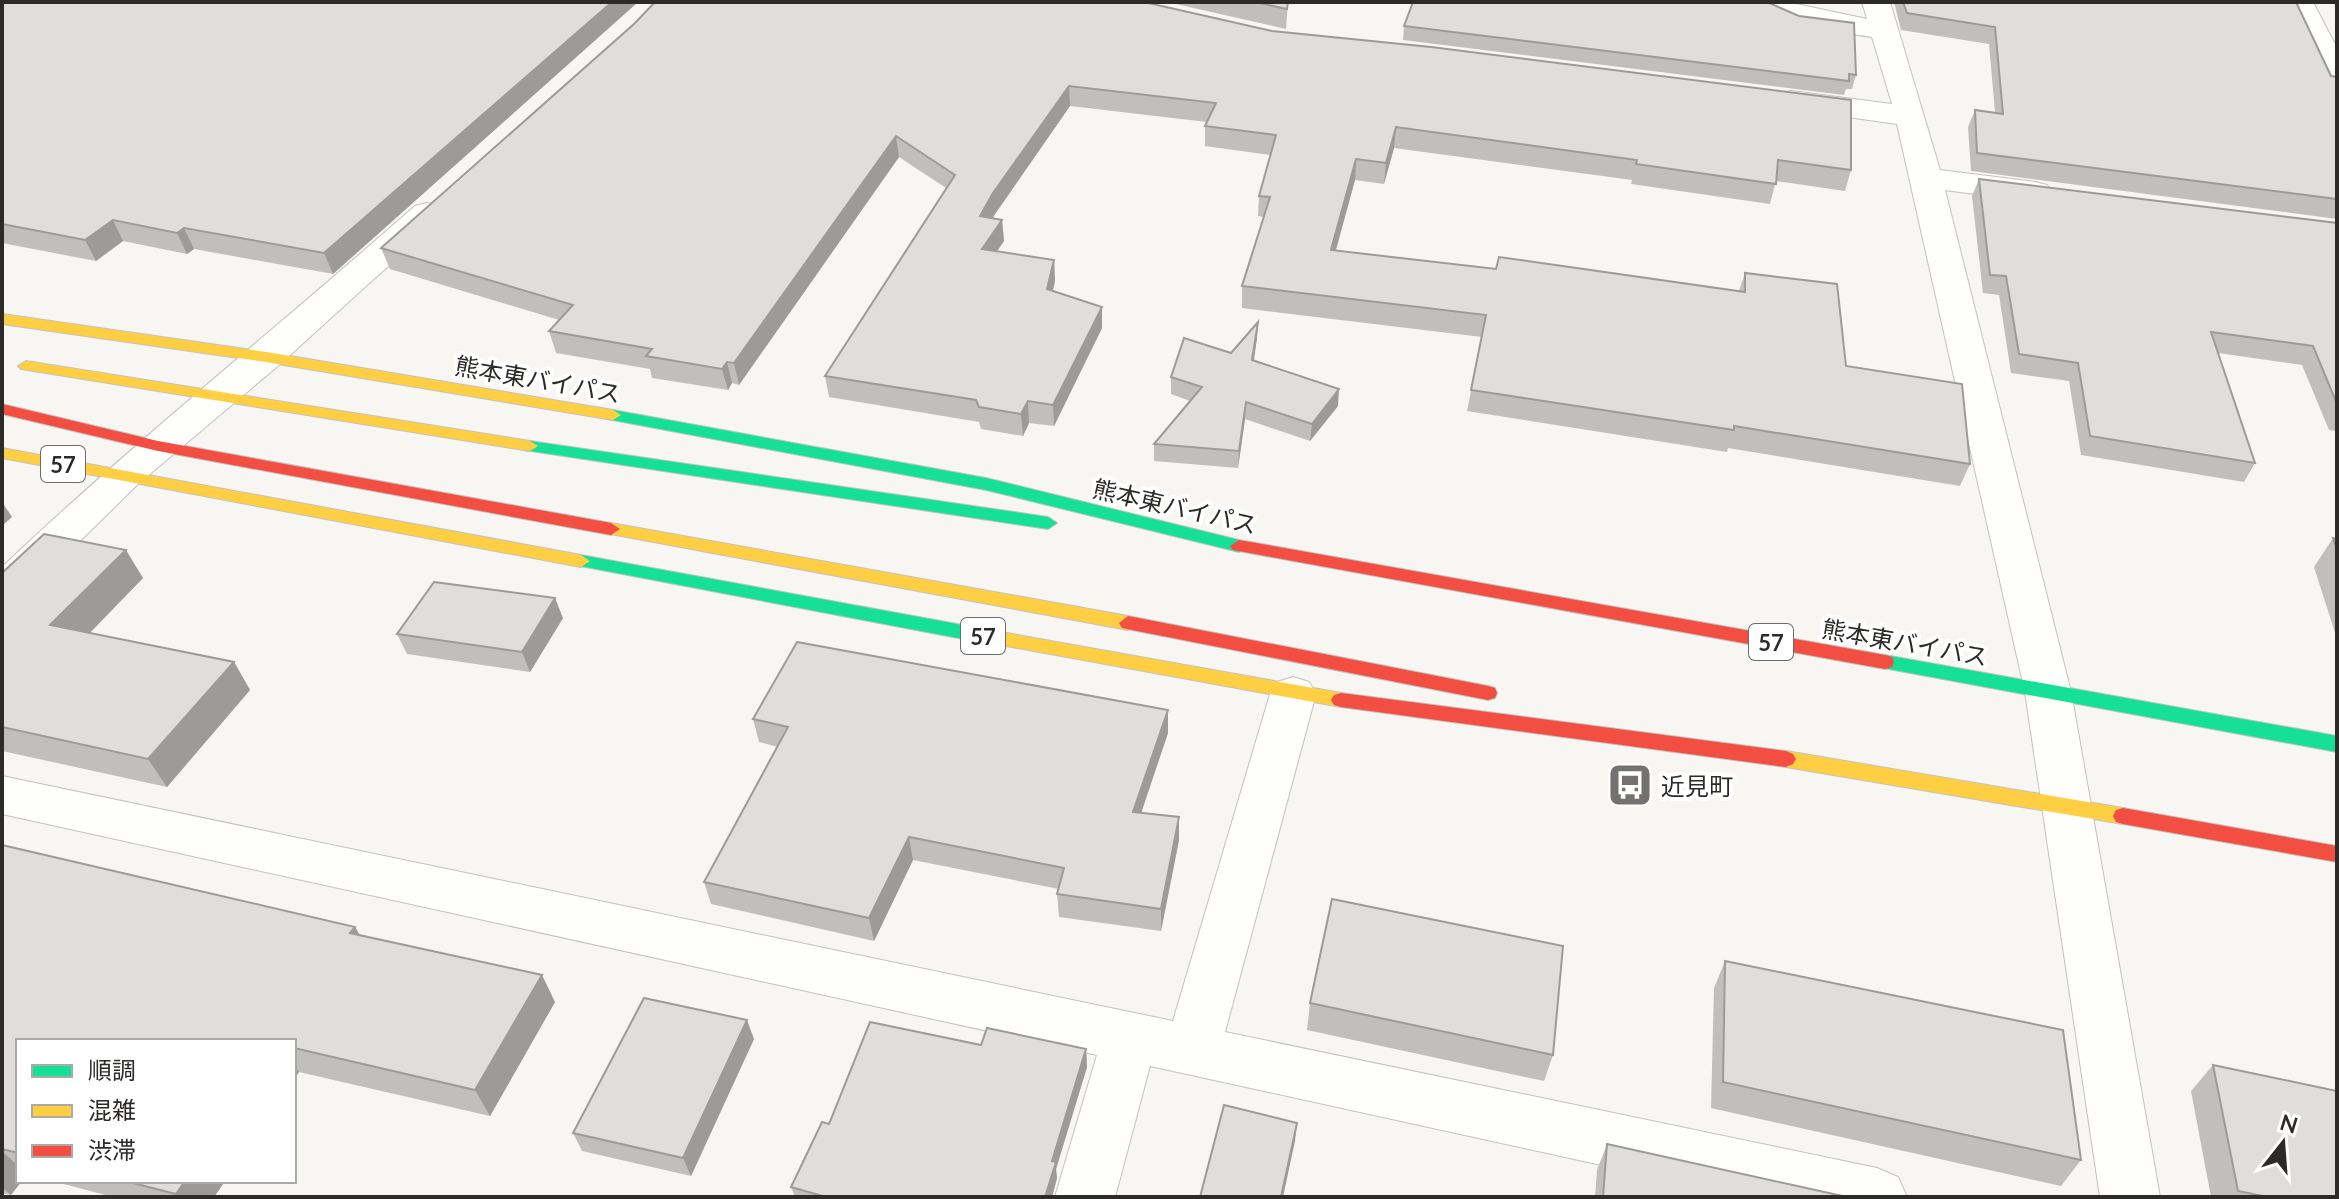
<svg xmlns="http://www.w3.org/2000/svg" width="2339" height="1199" font-family="Lato,'Noto Sans JP',sans-serif">
  <style>
    .lines { fill: none; stroke-linecap: round; stroke-linejoin: round }
    .street-casing { stroke: #c4c2c0; stroke-width: 2 }
    .fast-casing { stroke: #c4c2c0; stroke-width: 2 }
    .slow-casing { stroke: #c4c2c0; stroke-width: 2 }
    .jam-casing { stroke: #c4c2c0; stroke-width: 2 }
    .street { fill: #fefefd; fill-rule: evenodd }
    .fast { fill: #16e098; fill-rule: evenodd }
    .slow { fill: #ffcf43; fill-rule: evenodd }
    .jam { fill: #f24e42; fill-rule: evenodd }
    .wall { fill: #c1bfbd }
    .shaded-wall { fill: #9d9b9a }
    .building { fill: #e0dedc; stroke: #9d9b9a; stroke-width: 2 }
    .labels { text-anchor: middle; dominant-baseline: central; stroke-width: 8; stroke-linejoin: round; paint-order: stroke }
    .shield { fill: #fff; stroke: #6b6b69; stroke-width: 2 }
    .shield-label { font-size: 22px; font-weight: bold; fill: #2c2b29 }
    .street-label { font-size: 24px; fill: #2c2b29; stroke: #fff }
    .poi-label { font-size: 24px; fill: #2c2b29; stroke: #fff; text-anchor: start }
  </style>
  <rect width="100%" height="100%" fill="#f8f6f3"/>
  <g class="lines">
    <!-- street casing -->
    <g class="street-casing">
      <g id="street">
        <path d="M 1750,2 L 1787,2 L 1867,19 L 1862,2 L 1890,2 L 1940,170 L 2035,182 L 2047,185 L 2052,192 L 2047,199 L 2035,202 L 1945,190 L 2071,692 L 2160,1197 L 2100,1197 L 2025,692 L 1897,124 L 1791,109 L 1780,107 L 1776,100 L 1780,93 L 1791,91 L 1892,104 L 1872,37 C 1842,32 1767,27 1750,2 Z"/>
        <path d="M 2285,2 L 2313,2 L 2337,48 L 2337,86 L 2326,83 L 2322,77 Z"/>
        <path d="M 427,203 L 439,206 L 444,213 L 439,220 L 279,365 L 138,484 L 17,603 L 2,607 L 2,567 C 135,441 278,327 415,206 Z"/>
        <path d="M 1293,677 L 1309,682 L 1316,694 L 1225,1032 L 1877,1168 L 1898,1177 L 1907,1197 L 1747,1197 L 1150,1066 L 1115,1197 L 1055,1197 L 1097,1055 L 2,814 L 2,776 L 1173,1021 L 1270,694 L 1277,682 Z"/>
      </g>
    </g>
    <!-- fast casing -->
    <g class="fast-casing">
      <g id="fast">
        <path d="M 613,410 L 986,478 L 1239,540 L 1248,546 L 1239,552 L 986,490 L 607,419 L 605,415 Z"/>
        <path d="M 530,441 L 1048,517 L 1057,523 L 1048,529 L 524,450 L 522,446 L 524,442 Z"/>
        <path d="M 581,555 L 979,628 L 988,635 L 979,642 L 575,565 L 572,561 Z"/>
        <path d="M 1885,655 L 2337,736 L 2337,752 L 1878,667 L 1876,662 L 1878,657 Z"/>
      </g>
    </g>
    <!-- slow casing -->
    <g class="slow-casing">
      <g id="slow">
        <path d="M 2,314 L 266,352 L 613,410 L 621,415 L 613,420 L 266,362 L 2,324 Z"/>
        <path d="M 26,361 L 530,441 L 538,446 L 530,451 L 21,369 L 18,366 Z"/>
        <path d="M 2,448 L 581,555 L 590,561 L 581,567 L 2,458 Z"/>
        <path d="M 611,523 L 1128,616 L 1137,623 L 1128,630 L 605,533 L 602,529 L 605,525 Z"/>
        <path d="M 979,628 L 1341,693 L 1348,695 L 1351,700 L 1348,705 L 1341,707 L 973,640 L 970,635 Z"/>
        <path d="M 1786,751 L 2123,808 L 2130,810 L 2133,816 L 2130,822 L 2123,824 L 1786,767 L 1779,764 L 1776,759 L 1779,754 Z"/>
      </g>
    </g>
    <!-- jam casing -->
    <g class="jam-casing">
      <g id="jam">
        <path d="M 2,404 L 158,441 L 611,523 L 620,529 L 611,535 L 158,451 L 2,414 Z"/>
        <path d="M 1239,540 L 1885,655 L 1892,657 L 1894,662 L 1892,667 L 1885,669 L 1233,550 L 1230,546 Z"/>
        <path d="M 1128,616 L 1488,686 L 1495,688 L 1497,693 L 1495,698 L 1488,700 L 1122,628 L 1119,623 Z"/>
        <path d="M 1341,693 L 1786,751 L 1793,754 L 1796,759 L 1793,764 L 1786,767 L 1341,707 L 1334,705 L 1331,700 L 1334,695 Z"/>
        <path d="M 2123,808 L 2337,846 L 2337,862 L 2123,824 L 2116,822 L 2113,816 L 2116,810 Z"/>
      </g>
    </g>
    <!-- street -->
    <use href="#street" class="street"/>
    <!-- fast -->
    <use href="#fast" class="fast"/>
    <!-- slow -->
    <use href="#slow" class="slow"/>
    <!-- jam -->
    <use href="#jam" class="jam"/>
  </g>
  <!-- wall -->
  <g class="wall">
    <path d="M 2,2 L 638,2 L 333,274 L 194,249 L 187,254 L 123,241 L 96,261 L 2,243 Z"/>
    <path d="M 655,2 L 1851,170 L 1845,191 L 1776,181 L 1770,204 L 1631,184 L 1632,180 L 1394,148 L 1384,184 L 1355,180 L 1335,251 L 1496,269 L 1739,291 L 1745,273 L 1846,366 L 1970,464 L 1960,486 L 1728,448 L 1727,452 L 1467,411 L 1482,337 L 1242,308 L 1242,286 L 1264,217 L 1258,216 L 1259,196 L 1270,155 L 1205,146 L 1205,126 L 1207,122 L 1070,106 L 995,214 L 992,218 L 1002,220 L 1004,241 L 997,251 L 1054,260 L 1055,281 L 1053,291 L 1102,328 L 1054,426 L 1029,423 L 1023,436 L 981,429 L 979,422 L 829,397 L 825,376 L 946,188 L 899,157 L 739,385 L 732,383 L 728,390 L 652,378 L 650,369 L 556,353 L 549,331 L 559,320 L 390,269 L 381,248 L 634,24 Z"/>
    <path d="M 1167,2 L 1288,2 L 1286,29 Z"/>
    <path d="M 1894,2 L 2296,2 L 2331,76 L 2337,77 L 2337,219 L 1971,171 L 1968,127 L 1975,110 L 1995,112 L 1989,44 L 1901,30 Z"/>
    <path d="M 1404,26 L 1856,75 L 1852,89 L 1846,89 L 1844,95 L 1403,40 Z"/>
    <path d="M 1979,179 L 2337,223 L 2337,431 L 2329,430 L 2302,365 L 2218,353 L 2255,463 L 2244,482 L 2081,455 L 2069,381 L 2011,373 L 1999,295 L 1983,293 L 1972,196 Z"/>
    <path d="M 1257,338 L 1254,361 L 1338,406 L 1310,441 L 1245,419 L 1238,468 L 1154,461 L 1154,444 L 1190,401 L 1171,394 L 1171,377 L 1231,353 Z"/>
    <path d="M 2333,538 L 2337,539 L 2337,639 L 2314,567 Z"/>
    <path d="M 2,573 L 143,578 L 90,633 L 234,662 L 250,690 L 167,787 L 2,751 Z"/>
    <path d="M 563,618 L 530,672 L 407,654 L 397,634 Z"/>
    <path d="M 1168,710 L 1168,733 L 1141,813 L 1179,817 L 1179,840 L 1161,931 L 1059,917 L 1057,894 L 1059,889 L 913,860 L 874,941 L 711,904 L 704,882 L 778,747 L 759,742 L 753,719 Z"/>
    <path d="M 2,845 L 355,927 L 360,935 L 555,1002 L 490,1116 L 299,1072 L 294,1080 L 294,1041 L 18,1041 L 18,1181 L 11,1195 L 2,1193 Z"/>
    <path d="M 1725,961 L 2081,1160 L 2061,1186 L 1711,1108 L 1714,988 Z"/>
    <path d="M 1310,1003 L 1553,1055 L 1544,1081 L 1307,1030 Z"/>
    <path d="M 754,1039 L 691,1176 L 582,1151 L 573,1133 Z"/>
    <path d="M 981,1045 L 1086,1049 L 1087,1067 L 1056,1169 L 1057,1178 L 1052,1197 L 795,1197 L 791,1187 L 829,1124 Z"/>
    <path d="M 2213,1065 L 2337,1197 L 2211,1197 L 2191,1091 Z"/>
    <path d="M 1607,1144 L 1847,1197 L 1595,1197 L 1597,1170 Z"/>
    <path d="M 52,1181 L 225,1181 L 214,1197 L 113,1197 Z"/>
  </g>
  <!-- shaded-wall -->
  <g class="shaded-wall">
    <path d="M 612,2 L 638,2 L 333,274 L 324,253 Z"/>
    <path d="M 1069,86 L 1070,106 L 995,214 L 982,237 L 980,216 L 993,193 Z"/>
    <path d="M 1396,127 L 1394,148 L 1384,184 L 1386,163 Z"/>
    <path d="M 896,136 L 899,157 L 739,385 L 734,363 Z"/>
    <path d="M 1356,159 L 1355,180 L 1330,272 L 1331,250 Z"/>
    <path d="M 113,220 L 123,241 L 96,261 L 85,240 Z"/>
    <path d="M 1002,220 L 1004,241 L 984,270 L 982,249 Z"/>
    <path d="M 184,228 L 194,249 L 187,254 L 177,233 Z"/>
    <path d="M 1054,260 L 1055,281 L 1048,310 L 1047,289 Z"/>
    <path d="M 1102,307 L 1102,328 L 1054,426 L 1053,405 Z"/>
    <path d="M 1258,322 L 1257,338 L 1251,377 L 1252,360 Z"/>
    <path d="M 727,362 L 732,383 L 728,390 L 722,369 Z"/>
    <path d="M 1339,389 L 1338,406 L 1310,441 L 1312,424 Z"/>
    <path d="M 1028,401 L 1029,423 L 1023,436 L 1021,414 Z"/>
    <path d="M 1246,402 L 1245,419 L 1238,468 L 1239,451 Z"/>
    <path d="M 2,502 L 12,517 L 2,526 Z"/>
    <path d="M 126,550 L 143,578 L 69,654 L 50,625 Z"/>
    <path d="M 555,598 L 563,618 L 530,672 L 522,652 Z"/>
    <path d="M 234,662 L 250,690 L 167,787 L 148,759 Z"/>
    <path d="M 1168,710 L 1168,733 L 1134,834 L 1133,812 Z"/>
    <path d="M 1179,817 L 1179,840 L 1161,931 L 1161,909 Z"/>
    <path d="M 909,837 L 913,860 L 874,941 L 869,918 Z"/>
    <path d="M 355,927 L 372,955 L 350,933 Z"/>
    <path d="M 542,975 L 555,1002 L 490,1116 L 475,1090 Z"/>
    <path d="M 747,1020 L 754,1039 L 691,1176 L 683,1158 Z"/>
    <path d="M 1086,1049 L 1087,1067 L 1056,1169 L 1057,1178 L 1052,1197 L 1045,1197 L 1052,1161 Z"/>
    <path d="M 294,1064 L 299,1072 L 294,1080 Z"/>
    <path d="M 1297,1123 L 1295,1141 L 1283,1197 L 1281,1197 Z"/>
    <path d="M 2,1151 L 18,1166 L 18,1181 L 22,1181 L 11,1195 L 2,1187 Z"/>
    <path d="M 185,1181 L 225,1181 L 214,1197 L 179,1197 L 176,1194 Z"/>
  </g>
  <!-- building -->
  <g class="building">
    <path d="M 2,2 L 612,2 L 324,253 L 184,228 L 177,233 L 113,220 L 85,240 L 2,224 Z"/>
    <path d="M 655,2 L 1144,2 L 1272,31 L 1431,47 L 1851,100 L 1851,170 L 1778,160 L 1776,184 L 1636,164 L 1637,160 L 1396,127 L 1386,163 L 1356,159 L 1331,250 L 1496,269 L 1499,257 L 1745,292 L 1745,273 L 1837,284 L 1846,366 L 1962,384 L 1970,464 L 1734,426 L 1734,430 L 1471,390 L 1486,315 L 1242,286 L 1270,197 L 1259,196 L 1276,135 L 1205,126 L 1216,103 L 1069,86 L 993,193 L 980,216 L 1002,220 L 982,249 L 1054,260 L 1047,289 L 1102,307 L 1053,405 L 1028,401 L 1021,414 L 979,407 L 976,400 L 825,376 L 955,175 L 896,136 L 734,363 L 727,362 L 722,369 L 646,356 L 652,349 L 549,331 L 573,305 L 381,248 L 634,24 Z"/>
    <path d="M 1255,2 L 1288,2 L 1287,9 Z"/>
    <path d="M 1413,2 L 1767,2 L 1799,16 L 1854,23 L 1856,75 L 1849,74 L 1849,81 L 1404,26 Z"/>
    <path d="M 1903,2 L 2296,2 L 2331,76 L 2337,77 L 2337,199 L 1977,153 L 1975,110 L 2003,114 L 1995,27 L 1907,13 Z"/>
    <path d="M 1979,179 L 2337,223 L 2337,404 L 2313,346 L 2211,332 L 2255,463 L 2090,436 L 2078,363 L 2019,354 L 2006,276 L 1990,275 Z"/>
    <path d="M 1258,322 L 1252,360 L 1339,389 L 1312,424 L 1246,402 L 1239,451 L 1154,444 L 1202,387 L 1171,377 L 1184,338 L 1231,353 Z"/>
    <path d="M 44,534 L 126,550 L 50,625 L 234,662 L 148,759 L 2,727 L 2,573 Z"/>
    <path d="M 2333,538 L 2337,539 L 2337,550 Z"/>
    <path d="M 434,582 L 555,598 L 522,652 L 397,634 Z"/>
    <path d="M 797,642 L 1168,710 L 1133,812 L 1179,817 L 1161,909 L 1057,894 L 1064,868 L 909,837 L 869,918 L 704,882 L 788,727 L 753,719 Z"/>
    <path d="M 2,845 L 355,927 L 350,933 L 542,975 L 475,1090 L 294,1048 L 294,1041 L 18,1041 L 18,1153 L 2,1149 Z"/>
    <path d="M 1332,899 L 1563,946 L 1553,1055 L 1310,1003 Z"/>
    <path d="M 1725,961 L 2063,1030 L 2081,1160 L 1723,1082 Z"/>
    <path d="M 644,998 L 747,1020 L 683,1158 L 573,1133 Z"/>
    <path d="M 870,1022 L 981,1045 L 987,1028 L 1086,1049 L 1052,1161 L 1056,1162 L 1045,1197 L 826,1197 L 791,1187 L 822,1122 L 829,1124 Z"/>
    <path d="M 2213,1065 L 2337,1091 L 2337,1197 L 2268,1197 L 2238,1191 Z"/>
    <path d="M 1224,1105 L 1297,1123 L 1281,1197 L 1200,1197 Z"/>
    <path d="M 1607,1144 L 1847,1197 L 1603,1197 Z"/>
    <path d="M 125,1181 L 185,1181 L 176,1194 Z"/>
  </g>
  <!-- icons -->
  <defs>
    <g id="bus-square" transform="scale(2.3)"><rect x="-9" y="-9" width="18" height="18" rx="4" fill="#737270" stroke="#fff"/><path d="M-5-6H5V4H4V6H2V4H-2V6H-4V4H-5ZM-3.5-4V0h7V-4ZM-3.5 1.2v1.5H-2V1.2ZM2 1.2v1.5H3.5V1.2Z" fill="#fff"/></g>
  </defs>
  <g fill-rule="evenodd">
    <use href="#bus-square" x="1630" y="785"/>
  </g>
  <g class="labels">
    <!-- shield labels -->
    <g class="shield">
      <rect x="41" y="446" width="44" height="36" rx="6"/>
      <rect x="961" y="618" width="44" height="36" rx="6"/>
      <rect x="1749" y="624" width="44" height="36" rx="6"/>
    </g>
    <g class="shield-label">
      <text x="63" y="464">57</text>
      <text x="983" y="636">57</text>
      <text x="1771" y="642">57</text>
    </g>
    <!-- street labels -->
    <g class="street-label">
      <text transform="translate(538 379) rotate(10)">熊本東バイパス</text>
      <text transform="translate(1175 506) rotate(13)">熊本東バイパス</text>
      <text transform="translate(1905 642) rotate(10)">熊本東バイパス</text>
    </g>
    <!-- poi labels -->
    <g class="poi-label">
      <text x="1661" y="785">近見町</text>
    </g>
  </g>
  <!-- border -->
  <rect width="2339" height="1199" fill="none" stroke="#2c2b29" stroke-width="8"/>
  <!-- legend -->
  <rect x="16" y="1039" width="280" height="144" fill="#ffffff" stroke="#abaaa9" stroke-width="2"/>
  <rect x="32" y="1065" width="40" height="12" fill="#16e098" stroke="#abaaa9" stroke-width="2"/>
  <text x="88" y="1079" font-size="24" fill="#2c2b29">順調</text>
  <rect x="32" y="1105" width="40" height="12" fill="#ffcf43" stroke="#abaaa9" stroke-width="2"/>
  <text x="88" y="1119" font-size="24" fill="#2c2b29">混雑</text>
  <rect x="32" y="1145" width="40" height="12" fill="#f24e42" stroke="#abaaa9" stroke-width="2"/>
  <text x="88" y="1159" font-size="24" fill="#2c2b29">渋滞</text>
  <!-- north arrow -->
  <g transform="translate(2283 1143) rotate(17)" stroke="#ffffff" stroke-width="6" paint-order="stroke">
  <path d="M0-6L14 30L0 20L-14 30Z" fill="#2c2b29"/>
  <text y="-12" font-size="22" font-weight="bold" text-anchor="middle" fill="#2c2b29">N</text>
  </g>
</svg>
